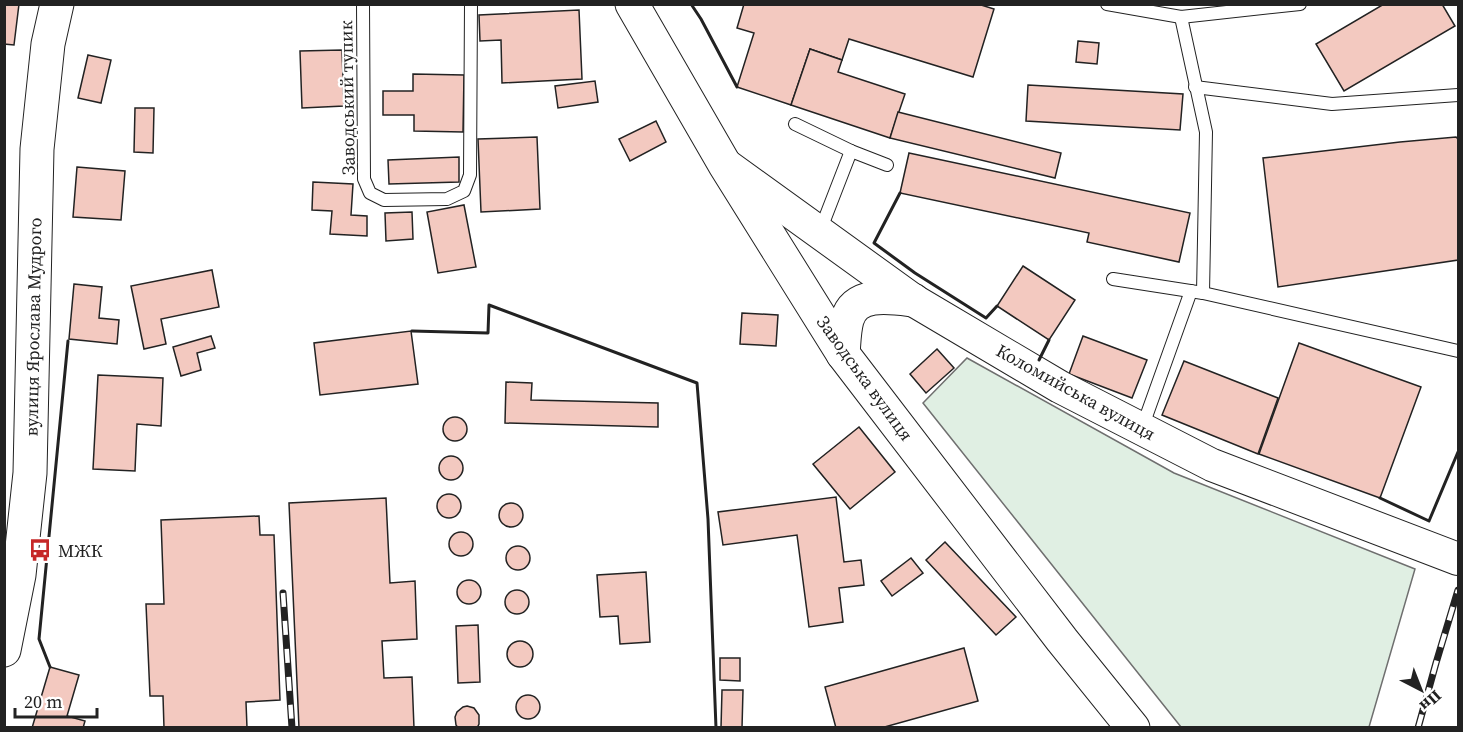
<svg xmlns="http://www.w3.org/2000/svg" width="1463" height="732" font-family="'Source Serif 4',serif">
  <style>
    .green { fill: #e0efe3; stroke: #6f6f6f; stroke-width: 1.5 }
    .building { fill: #f3c9c0; stroke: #222; stroke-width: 1.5 }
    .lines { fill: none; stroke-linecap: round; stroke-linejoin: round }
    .service-casing { stroke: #222; stroke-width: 14 }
    .tertiary-casing { stroke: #222; stroke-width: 34 }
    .secondary-casing { stroke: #222; stroke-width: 35 }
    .service { stroke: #fff; stroke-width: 12 }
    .tertiary { stroke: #fff; stroke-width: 32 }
    .secondary { stroke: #fff; stroke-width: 33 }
    .rail-casing { stroke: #222; stroke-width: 7 }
    .rail { stroke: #fff; stroke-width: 4.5; stroke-dasharray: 14; stroke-linecap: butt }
    .wall { stroke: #222; stroke-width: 3 }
    .labels { text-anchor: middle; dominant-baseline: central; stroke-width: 4.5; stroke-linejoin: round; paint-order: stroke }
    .street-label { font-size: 18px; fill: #222; stroke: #fff }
    .poi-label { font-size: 18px; fill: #222; stroke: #fff; text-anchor: start }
  </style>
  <rect width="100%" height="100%" fill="#fff"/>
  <!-- green -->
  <path class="green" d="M 967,358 L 1174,473 L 1415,569 L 1369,727 L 1181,727 L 923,403 Z"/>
  <!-- building -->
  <g class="building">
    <path d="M 4,4 L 19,4 L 14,45 L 4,44 Z"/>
    <path d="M 744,4 L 978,4 L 994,9 L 973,77 L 849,39 L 842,60 L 810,49 L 791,105 L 737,87 L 754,33 L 737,28 Z"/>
    <path d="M 1384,4 L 1442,4 L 1455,26 L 1344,91 L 1316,44 Z"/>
    <path d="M 579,10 L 582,79 L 502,83 L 501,40 L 480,41 L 479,15 Z"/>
    <path d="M 1078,41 L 1099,43 L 1097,64 L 1076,62 Z"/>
    <path d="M 810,49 L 842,60 L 838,72 L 905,94 L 890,138 L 791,105 Z"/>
    <path d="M 342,50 L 344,106 L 302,108 L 300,51 Z"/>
    <path d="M 88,55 L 111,60 L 101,103 L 78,98 Z"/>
    <path d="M 413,74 L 464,75 L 463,132 L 414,131 L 414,115 L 383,115 L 383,91 L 413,91 Z"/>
    <path d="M 595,81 L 598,102 L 558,108 L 555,86 Z"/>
    <path d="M 1028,85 L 1183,94 L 1180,130 L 1026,121 Z"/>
    <path d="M 135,108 L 154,108 L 153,153 L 134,152 Z"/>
    <path d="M 898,112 L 1061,153 L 1055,178 L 890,138 Z"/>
    <path d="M 656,121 L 666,142 L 630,161 L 619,139 Z"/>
    <path d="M 537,137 L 540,209 L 481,212 L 478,139 Z"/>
    <path d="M 1456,137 L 1458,139 L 1458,260 L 1278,287 L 1263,158 L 1400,142 Z"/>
    <path d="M 909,153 L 1190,213 L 1179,262 L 1087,242 L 1089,233 L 900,193 Z"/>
    <path d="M 459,157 L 459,182 L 389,184 L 388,160 Z"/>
    <path d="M 77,167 L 125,171 L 121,220 L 73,217 Z"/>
    <path d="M 313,182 L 353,184 L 351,215 L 367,216 L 367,236 L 330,234 L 332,211 L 312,210 Z"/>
    <path d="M 464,205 L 476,267 L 438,273 L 427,212 Z"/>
    <path d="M 412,212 L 413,239 L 386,241 L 385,213 Z"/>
    <path d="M 1023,266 L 1075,300 L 1049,340 L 997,306 Z"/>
    <path d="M 212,270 L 219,307 L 161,319 L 166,344 L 144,349 L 131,286 Z"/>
    <path d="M 74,284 L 102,287 L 99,318 L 119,320 L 117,344 L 69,339 Z"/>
    <path d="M 742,313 L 778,315 L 776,346 L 740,344 Z"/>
    <path d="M 411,331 L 418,384 L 320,395 L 314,343 Z"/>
    <path d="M 211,336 L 215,348 L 197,353 L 201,370 L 181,376 L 173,347 Z"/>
    <path d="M 1083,336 L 1147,360 L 1132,398 L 1069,374 Z"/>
    <path d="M 1299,343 L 1421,387 L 1380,498 L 1259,454 Z"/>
    <path d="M 937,349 L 954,368 L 926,393 L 910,374 Z"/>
    <path d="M 1184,361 L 1278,398 L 1258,454 L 1162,415 Z"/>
    <path d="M 98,375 L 163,378 L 161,426 L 137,424 L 135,471 L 93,469 Z"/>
    <path d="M 506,382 L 532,383 L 531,400 L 658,403 L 658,427 L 505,423 Z"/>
    <circle cx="455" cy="429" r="12"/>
    <path d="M 859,427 L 895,472 L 850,509 L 813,464 Z"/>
    <circle cx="451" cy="468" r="12"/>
    <circle cx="449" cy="506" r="12"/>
    <path d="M 836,497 L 844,562 L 861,560 L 864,585 L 839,588 L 843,622 L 809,627 L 797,535 L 723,545 L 718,512 Z"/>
    <path d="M 386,498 L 390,583 L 415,581 L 417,639 L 382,641 L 384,678 L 412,677 L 414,728 L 299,728 L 289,503 Z"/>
    <circle cx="511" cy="515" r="12"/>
    <path d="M 259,516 L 260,535 L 274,535 L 280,700 L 246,702 L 247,728 L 164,728 L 163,696 L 150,696 L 146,604 L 164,604 L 161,520 Z"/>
    <circle cx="461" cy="544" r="12"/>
    <path d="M 945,542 L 1016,617 L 996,635 L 926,560 Z"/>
    <circle cx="518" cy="558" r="12"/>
    <path d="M 911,558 L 923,573 L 892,596 L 881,581 Z"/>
    <path d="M 646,572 L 650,642 L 620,644 L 618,616 L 600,617 L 597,575 Z"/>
    <circle cx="469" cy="592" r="12"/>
    <circle cx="517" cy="602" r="12"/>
    <path d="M 478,625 L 480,682 L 458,683 L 456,626 Z"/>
    <circle cx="520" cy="654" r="13"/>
    <path d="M 964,648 L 978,701 L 881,728 L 836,728 L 825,687 Z"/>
    <path d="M 720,658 L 740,658 L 740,681 L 720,680 Z"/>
    <path d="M 50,667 L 79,675 L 67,716 L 85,721 L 83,728 L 32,728 Z"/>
    <path d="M 722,690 L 743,690 L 742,728 L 721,728 Z"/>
    <circle cx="528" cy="707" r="12"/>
    <path d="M 467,706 L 474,708 L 479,715 L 479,724 L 477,728 L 458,728 L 456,725 L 455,717 L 457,712 L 463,707 Z"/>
  </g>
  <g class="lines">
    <!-- service casing -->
    <g class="service-casing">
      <g id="service">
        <path d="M 363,4 L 364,179 L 370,193 L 384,200 L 447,199 L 464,191 L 470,175 L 471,4"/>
        <path d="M 1107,4 L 1181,17 L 1300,4"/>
        <path d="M 1181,17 L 1206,132 L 1203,293"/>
        <path d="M 1195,87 L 1332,104 L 1458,95"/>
        <path d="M 795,124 L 851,151"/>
        <path d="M 820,231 L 851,151 L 887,165"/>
        <path d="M 1113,279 L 1203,293 L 1458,351"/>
        <path d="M 1142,428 L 1191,291"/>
      </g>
    </g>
    <!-- tertiary casing -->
    <g class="tertiary-casing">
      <path id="tertiary" d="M 726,165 L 913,300 L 1060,387 L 1212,465 L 1458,559"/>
    </g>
    <!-- secondary casing -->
    <g class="secondary-casing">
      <g id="secondary">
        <path d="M 632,4 L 725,165 L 843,354 L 1062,640 L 1133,728"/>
        <path d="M 843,354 C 844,343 844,331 847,320 C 855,291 890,297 913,300"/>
        <path d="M 4,650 L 19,575 L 30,473 L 37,149 L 48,44 L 57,4"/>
      </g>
    </g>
    <!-- service -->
    <use href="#service" class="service"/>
    <!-- tertiary -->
    <use href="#tertiary" class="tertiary"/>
    <!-- secondary -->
    <use href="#secondary" class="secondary"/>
    <!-- rail casing -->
    <g class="rail-casing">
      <g id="rail">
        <path d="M 283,593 L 292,728"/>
        <path d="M 1418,728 L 1436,663 L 1458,590"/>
      </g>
    </g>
    <!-- rail -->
    <use href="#rail" class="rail"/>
    <!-- wall -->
    <g class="wall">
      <path d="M 691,4 L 701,19 L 737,87"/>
      <path d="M 900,193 L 874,243 L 915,273 L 986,318 L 997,306"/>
      <path d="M 412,331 L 488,333 L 489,305 L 697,383 L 708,519 L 716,728"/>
      <path d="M 1039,360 L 1049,340"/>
      <path d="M 1380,498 L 1429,521 L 1458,452"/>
      <path d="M 50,667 L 39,639 L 68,341"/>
    </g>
  </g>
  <!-- icons -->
  <defs>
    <g id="bus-bare" transform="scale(1.8)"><path d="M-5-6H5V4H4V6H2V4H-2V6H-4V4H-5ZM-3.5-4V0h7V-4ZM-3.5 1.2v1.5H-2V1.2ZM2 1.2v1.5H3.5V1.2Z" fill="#c62828" stroke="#fff" stroke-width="2.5" paint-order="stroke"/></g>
  </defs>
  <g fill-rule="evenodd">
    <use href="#bus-bare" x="40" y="550"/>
  </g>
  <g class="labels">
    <!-- street labels -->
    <g class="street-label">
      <text transform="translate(347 98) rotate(-91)">Заводський тупик</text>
      <text transform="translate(33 327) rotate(-89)">вулиця Ярослава Мудрого</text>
      <text transform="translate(865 378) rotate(54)">Заводська вулиця</text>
      <text transform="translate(1076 392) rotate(29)">Коломийська вулиця</text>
    </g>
    <!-- poi labels -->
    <g class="poi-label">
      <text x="58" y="550">МЖК</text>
    </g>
  </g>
  <!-- border -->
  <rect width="1463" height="732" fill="none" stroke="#222222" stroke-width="12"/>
  <!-- north arrow -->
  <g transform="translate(1421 690) rotate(138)" stroke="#ffffff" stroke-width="4.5" paint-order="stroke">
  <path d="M0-4.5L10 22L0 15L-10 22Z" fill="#222222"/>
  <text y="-9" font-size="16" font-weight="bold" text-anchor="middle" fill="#222222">Пн</text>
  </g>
  <!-- scale -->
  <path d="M15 708v9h82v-9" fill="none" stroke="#222222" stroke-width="3"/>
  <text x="24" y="708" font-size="18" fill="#222222" stroke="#ffffff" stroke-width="4.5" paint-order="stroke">20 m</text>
</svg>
